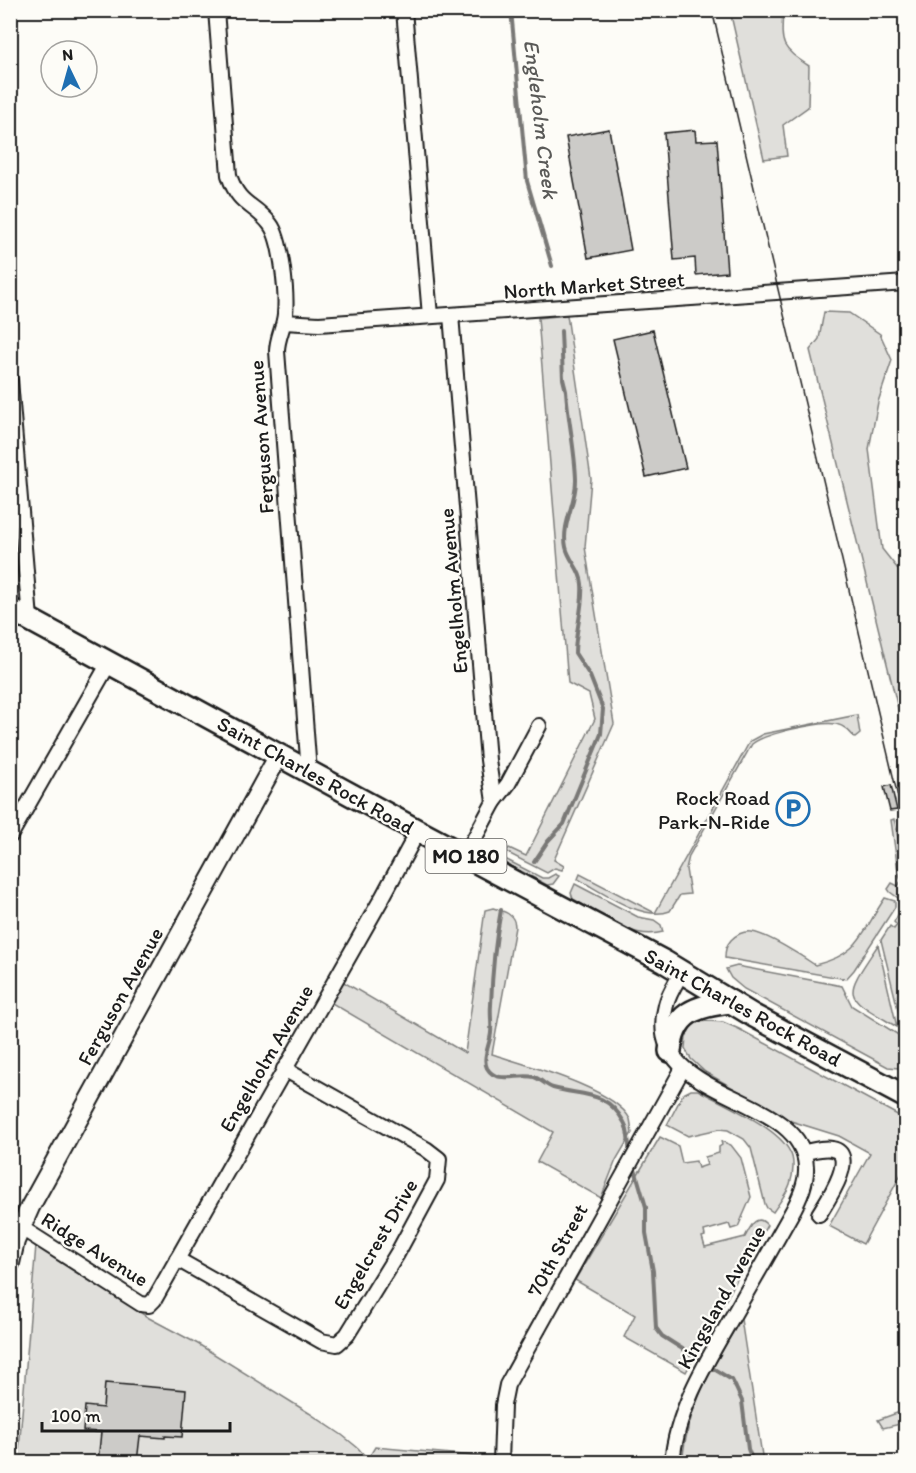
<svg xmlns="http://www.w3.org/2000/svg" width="916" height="1473" font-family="Itim,sans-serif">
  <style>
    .green { fill: #e0dfdb; stroke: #7e7e7c; stroke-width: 1.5 }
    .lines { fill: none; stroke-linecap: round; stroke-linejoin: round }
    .stream { stroke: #797876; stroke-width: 4 }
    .building { fill: #cccbc8; stroke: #1c1c1c; stroke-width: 1.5 }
    .street-casing { stroke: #1c1c1c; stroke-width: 18 }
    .secondary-casing { stroke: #1c1c1c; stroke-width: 22 }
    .primary-casing { stroke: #1c1c1c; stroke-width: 26 }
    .street { stroke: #fdfcf7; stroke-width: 14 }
    .secondary { stroke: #fdfcf7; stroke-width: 18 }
    .primary { stroke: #fdfcf7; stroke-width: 21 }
    .tram { stroke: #1c1c1c; stroke-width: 1.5 }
    .labels { text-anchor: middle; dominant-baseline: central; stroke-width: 4.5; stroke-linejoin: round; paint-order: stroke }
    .shield { fill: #fdfcf7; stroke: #605f5e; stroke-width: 1.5 }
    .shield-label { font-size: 20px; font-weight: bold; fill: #1c1c1c }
    .street-label { font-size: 21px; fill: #1c1c1c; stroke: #fdfcf7 }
    .poi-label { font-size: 21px; fill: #1c1c1c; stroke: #fdfcf7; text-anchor: end }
    .water-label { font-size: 22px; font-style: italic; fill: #5a5a58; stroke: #fdfcf7 }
  </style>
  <rect width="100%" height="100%" fill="#fdfcf7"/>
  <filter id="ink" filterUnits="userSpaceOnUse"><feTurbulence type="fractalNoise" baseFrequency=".0167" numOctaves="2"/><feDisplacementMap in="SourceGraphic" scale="12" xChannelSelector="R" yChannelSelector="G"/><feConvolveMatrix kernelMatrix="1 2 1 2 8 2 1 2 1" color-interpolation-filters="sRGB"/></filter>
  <g filter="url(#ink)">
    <!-- green -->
    <g class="green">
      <path d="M 730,11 L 783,11 C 781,45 780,47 809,66 L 808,107 L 783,125 L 787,156 L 764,159 Z"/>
      <path d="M 824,312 L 849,313 L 880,334 L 892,360 L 878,402 L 869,449 L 882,549 L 905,578 L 905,737 L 810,350 L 819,339 Z"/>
      <path d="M 567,315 L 591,479 L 585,547 L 614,724 L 554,860 L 564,866 L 562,870 L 555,868 L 547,873 L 506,852 L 509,848 L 526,856 L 595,719 L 589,694 L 568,683 L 538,318 Z"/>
      <path d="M 10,446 L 21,583 L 18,589 L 14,592 L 10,590 Z"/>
      <path d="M 857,715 L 860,734 L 855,738 C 849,731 845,726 836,724 C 820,721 764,734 752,744 L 689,856 L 686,869 L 690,894 L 680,895 L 670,911 C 643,922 602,892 578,879 L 580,874 L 655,913 L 750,741 L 763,734 Z"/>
      <path d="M 894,819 L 905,870 L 905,903 L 890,892 L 888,889 L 892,883 L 898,886 L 901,881 L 898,871 L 891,820 Z"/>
      <path d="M 503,858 L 542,878 L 548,878 L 555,874 L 559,876 L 553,884 L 547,885 L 504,862 Z"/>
      <path d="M 575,884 L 638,917 L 654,920 L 661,925 L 663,932 C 631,941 600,914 573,899 L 571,893 Z"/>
      <path d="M 885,898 L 895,901 L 895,907 L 854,970 L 846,979 L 725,958 C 725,950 726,946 731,940 C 737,934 744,931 752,932 C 767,934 802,956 815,965 C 861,954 861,933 885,898 Z"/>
      <path d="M 493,908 C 504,911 515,914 515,927 L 492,1054 C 526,1065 614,1088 630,1119 C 631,1123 631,1129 632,1133 L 616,1160 L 601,1198 L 537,1162 L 553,1132 L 330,1002 L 342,981 L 465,1053 L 485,910 Z"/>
      <path d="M 905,913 L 905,1032 L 903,1030 L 881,940 L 890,926 L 894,929 L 897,925 L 894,922 L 898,915 L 902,917 Z"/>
      <path d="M 878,945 L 897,1027 C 842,994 842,999 878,945 Z"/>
      <path d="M 737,966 L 842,986 L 852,1006 L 905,1039 L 905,1066 L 899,1068 L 888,1067 L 744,989 L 731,978 L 726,969 Z"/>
      <path d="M 708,1021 L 723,1022 L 739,1029 L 905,1119 L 905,1167 L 863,1244 L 829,1226 L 870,1153 L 839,1136 L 791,1121 L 705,1072 L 691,1059 L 685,1048 L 686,1037 L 691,1027 L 698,1022 Z"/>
      <path d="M 691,1090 L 698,1090 C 723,1104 778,1127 790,1152 C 795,1160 793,1175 790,1184 C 787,1193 779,1203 773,1212 L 767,1208 L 765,1204 L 751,1148 L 744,1139 L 728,1130 L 719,1129 L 688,1136 L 667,1125 L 683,1094 Z"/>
      <path d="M 660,1137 L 678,1146 L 682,1163 L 696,1161 L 698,1168 L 707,1165 L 705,1157 L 719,1153 L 719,1147 L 722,1145 L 721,1141 L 731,1145 L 741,1158 L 751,1197 L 738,1227 L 731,1229 L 729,1224 L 704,1231 L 705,1236 L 702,1237 L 705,1247 L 745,1237 C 750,1228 756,1212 767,1225 L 686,1372 L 624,1337 L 635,1315 L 575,1280 Z"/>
      <path d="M 36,1245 L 149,1318 L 198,1344 L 309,1413 L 342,1435 L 358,1448 L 366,1457 L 369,1457 L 375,1447 L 495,1458 L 495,1462 L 18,1462 Z"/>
      <path d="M 741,1319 L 763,1462 L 682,1462 C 688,1404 712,1368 741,1319 Z"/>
      <path d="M 905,1410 L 905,1423 L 883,1428 L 878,1420 Z"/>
    </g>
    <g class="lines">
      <!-- stream -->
      <g class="stream">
        <path d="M 511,10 L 527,181 L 552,266"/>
        <path d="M 534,862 L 548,841 L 564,824 L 601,734 L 603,709 L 590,676 L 575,653 C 575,631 584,607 582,584 C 581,569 569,561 566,547 C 561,524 577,501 576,479 C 575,449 568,420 566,391 L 563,379 L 561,331"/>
        <path d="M 501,910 C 495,941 492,974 491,1005 C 490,1015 492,1024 491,1033 C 490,1044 482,1058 487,1068 C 497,1085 519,1073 534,1077 C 541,1079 546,1086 553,1088 C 583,1096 606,1090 624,1122 C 629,1130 628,1143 630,1153"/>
        <path d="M 634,1166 L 646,1207 L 646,1233 L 653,1271 L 656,1328 L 662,1336 L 703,1362"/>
        <path d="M 709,1366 L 732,1380 L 736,1388 L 742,1401 L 748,1449 L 753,1462"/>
      </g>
    </g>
    <!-- building -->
    <g class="building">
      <path d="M 609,129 L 631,250 L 588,258 L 566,137 Z"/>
      <path d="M 695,130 L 696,141 L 717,140 L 727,272 L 696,275 L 695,258 L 674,260 L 664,133 Z"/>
      <path d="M 653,330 L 686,468 L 646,477 L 613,339 Z"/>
      <path d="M 891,785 L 897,810 L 890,811 L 884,787 Z"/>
      <path d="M 105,1383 L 186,1390 L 182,1437 L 165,1436 L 165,1438 L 140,1436 L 137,1462 L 98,1462 L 101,1432 L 83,1431 L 85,1406 L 103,1408 Z"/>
    </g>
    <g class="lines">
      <!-- street casing -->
      <g class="street-casing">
        <g id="street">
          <path d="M 216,10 L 229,175 C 239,207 253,202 270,224 C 282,239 287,295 285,314 C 284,327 277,338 277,351 L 309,772"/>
          <path d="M 404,10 L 430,316"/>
          <path d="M 451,315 L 488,760 L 494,802 L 465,856"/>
          <path d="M 284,322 L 319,324 L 906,283"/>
          <path d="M 10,380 L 30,619"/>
          <path d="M 494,802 L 508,784 L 539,726"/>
          <path d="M 10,836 L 109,663"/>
          <path d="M 804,1152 C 812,1151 824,1147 832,1149 C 860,1154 825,1204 819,1214"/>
          <path d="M 20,1227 L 141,1304 L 149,1305 L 154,1300 L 382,898 L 418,831"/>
          <path d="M 177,1259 L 321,1341 L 337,1344 L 347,1335 L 397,1254 L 437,1180 L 439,1159 L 426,1149 L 284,1069"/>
          <path d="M 501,1462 L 503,1405 L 507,1385 L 683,1068"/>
          <path d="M 672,1462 C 677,1408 707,1361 734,1314 C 753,1281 772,1248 791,1214 C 799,1200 807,1183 806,1167 C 803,1090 640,1102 666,1005 C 669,993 676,983 682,972"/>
        </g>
      </g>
      <!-- secondary casing -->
      <g class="secondary-casing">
        <path id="secondary" d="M 10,1263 L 15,1241 L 30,1207 L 279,755"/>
      </g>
      <!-- primary casing -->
      <g class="primary-casing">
        <g id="primary">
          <path d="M 10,609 L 418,831 L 665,962 L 754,1016 L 906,1097"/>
          <path d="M 670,1051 C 674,1012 696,1006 731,1002"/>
        </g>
      </g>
      <!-- street -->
      <use href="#street" class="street"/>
      <!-- secondary -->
      <use href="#secondary" class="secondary"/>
      <!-- primary -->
      <use href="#primary" class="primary"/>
      <!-- tram -->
      <path class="tram" d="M 712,10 L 906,831"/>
    </g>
  </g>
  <!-- icons -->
  <defs>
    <g id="parking-ring" transform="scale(1.725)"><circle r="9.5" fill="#fdfcf7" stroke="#1f6fb2" stroke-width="1.5"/><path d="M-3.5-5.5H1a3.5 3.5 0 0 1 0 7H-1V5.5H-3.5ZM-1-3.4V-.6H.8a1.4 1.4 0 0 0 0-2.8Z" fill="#1f6fb2"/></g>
  </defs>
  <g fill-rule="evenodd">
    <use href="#parking-ring" x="793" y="809"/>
  </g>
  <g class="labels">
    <!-- shield labels -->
    <rect class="shield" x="425.5" y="839" width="81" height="34" rx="4.5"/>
    <g class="shield-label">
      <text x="466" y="856">MO 180</text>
    </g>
    <!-- street labels -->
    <g class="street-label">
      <text transform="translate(594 285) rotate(-4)">North Market Street</text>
      <text transform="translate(261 437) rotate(-94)">Ferguson Avenue</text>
      <text transform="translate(453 591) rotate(-95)">Engelholm Avenue</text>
      <text transform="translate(316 775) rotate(29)">Saint Charles Rock Road</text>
      <text transform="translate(120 996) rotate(-61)">Ferguson Avenue</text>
      <text transform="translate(743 1007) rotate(29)">Saint Charles Rock Road</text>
      <text transform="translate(266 1058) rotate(-60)">Engelholm Avenue</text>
      <text transform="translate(375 1244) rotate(-60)">Engelcrest Drive</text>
      <text transform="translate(95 1249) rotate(32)">Ridge Avenue</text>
      <text transform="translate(557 1250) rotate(-61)">70th Street</text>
      <text transform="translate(721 1297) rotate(-61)">Kingsland Avenue</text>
    </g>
    <!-- poi labels -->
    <g class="poi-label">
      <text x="770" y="797">Rock Road<tspan x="770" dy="24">Park-N-Ride</tspan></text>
    </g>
    <!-- water labels -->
    <g class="water-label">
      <text transform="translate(541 119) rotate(83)">Engleholm Creek</text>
    </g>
  </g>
  <!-- margin -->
  <rect width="916" height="1473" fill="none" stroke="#fdfcf7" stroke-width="36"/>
  <rect x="18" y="18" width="880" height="1437" fill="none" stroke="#1c1c1c" stroke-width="2" filter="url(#ink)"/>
  <!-- north arrow -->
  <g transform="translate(69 69) rotate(355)"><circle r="28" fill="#fdfcf7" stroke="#a3a29f" stroke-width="1.5"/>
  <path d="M0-4.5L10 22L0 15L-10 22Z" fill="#1f6fb2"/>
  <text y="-9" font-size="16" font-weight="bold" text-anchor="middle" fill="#1c1c1c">N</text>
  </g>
  <!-- scale -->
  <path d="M42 1422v9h188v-9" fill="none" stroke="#1c1c1c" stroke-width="3"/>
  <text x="51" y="1422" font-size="18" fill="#1c1c1c" stroke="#fdfcf7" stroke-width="4.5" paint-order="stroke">100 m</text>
</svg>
